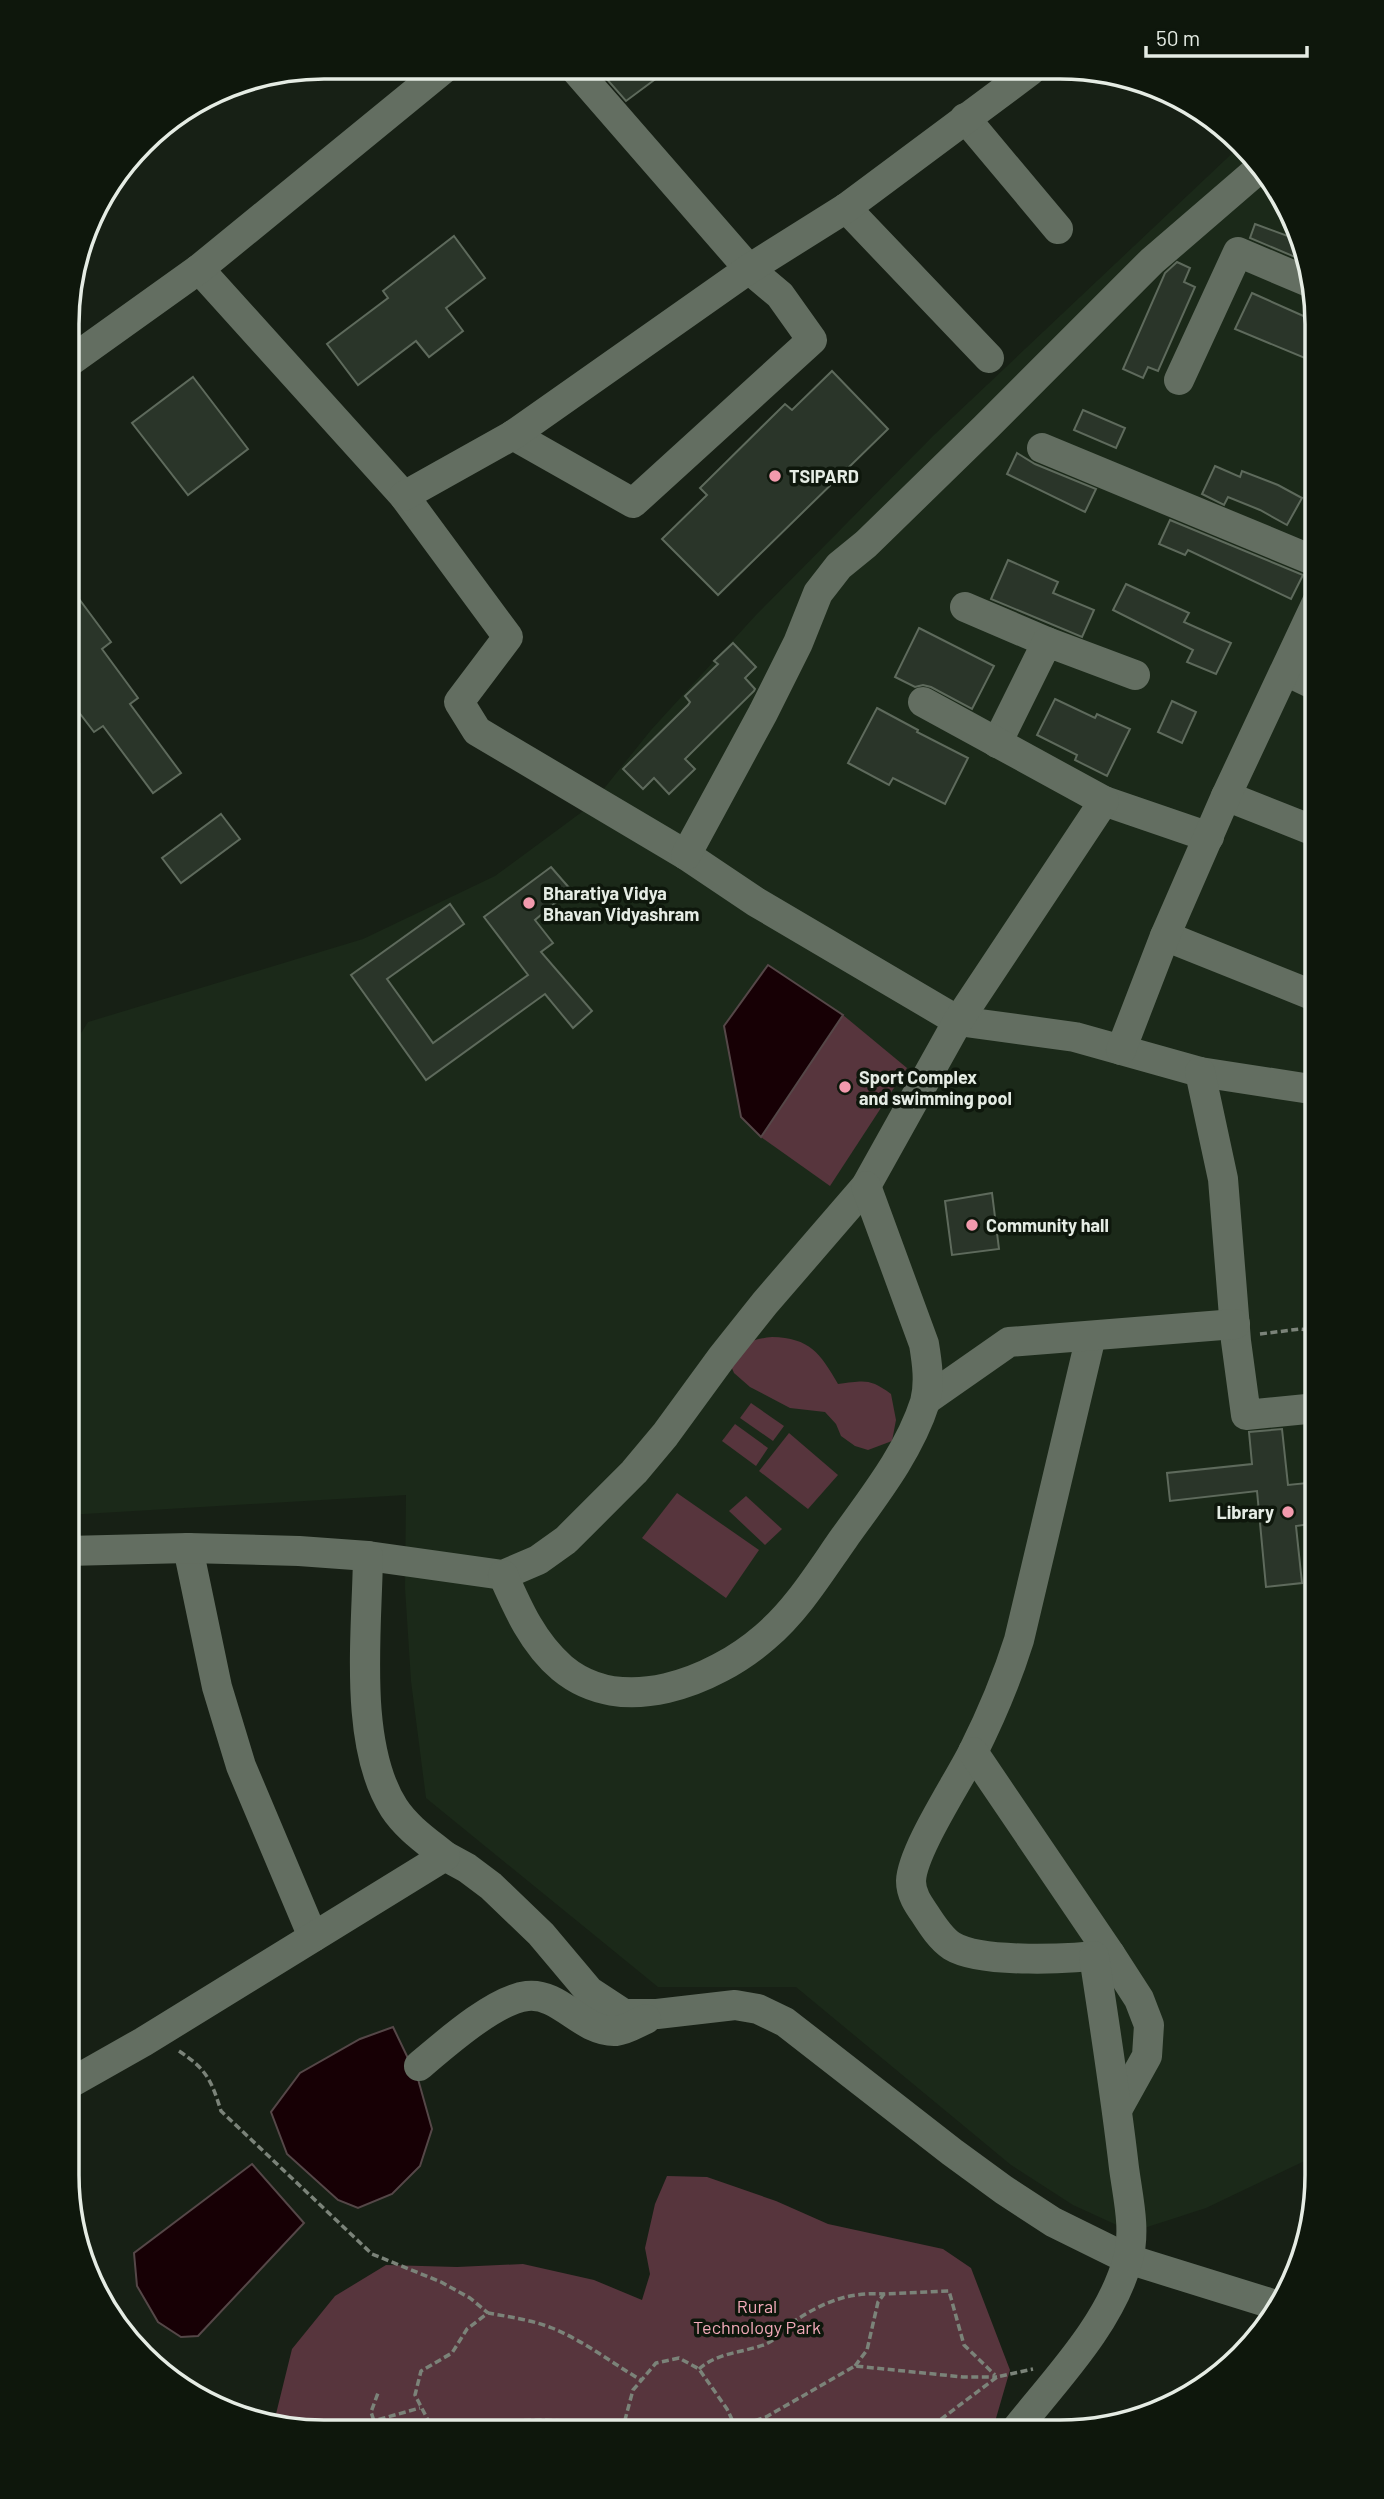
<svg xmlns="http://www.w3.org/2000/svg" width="1384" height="2499" font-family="Barlow,sans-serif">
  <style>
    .built { fill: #1b2919 }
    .green { fill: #57353d }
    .water { fill: #170005; stroke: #554748; stroke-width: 2 }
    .building { fill: #2a3529; stroke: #5e6a5c; stroke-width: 2 }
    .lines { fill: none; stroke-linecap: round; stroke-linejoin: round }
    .path { stroke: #7b8379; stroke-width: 3.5; stroke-dasharray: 7 3.5; stroke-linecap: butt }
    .minor { stroke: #636e61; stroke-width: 30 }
    .poi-dot { fill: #f29aad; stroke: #0e170c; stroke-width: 2.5 }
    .labels { text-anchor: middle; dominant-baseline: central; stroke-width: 7; stroke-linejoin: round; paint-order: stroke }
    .poi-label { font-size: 18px; font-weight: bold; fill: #e5ece4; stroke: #0e170c; text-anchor: start }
    .park-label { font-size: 18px; fill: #f2aab9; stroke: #0e170c }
    .rim { fill: none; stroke: #e5ece4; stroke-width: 3.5 }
  </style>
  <rect width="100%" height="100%" fill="#172015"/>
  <!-- built -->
  <path class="built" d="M 1242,144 L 1274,181 L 1304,241 L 1317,324 L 1317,2155 L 1206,2208 L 1132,2232 L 1073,2205 L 1011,2165 L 796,1987 L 658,1987 L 426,1798 L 411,1681 L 405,1588 L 406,1495 L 67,1515 L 68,1054 L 88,1022 L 363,939 L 495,876 L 590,806 L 651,730 L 756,615 L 934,435 Z"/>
  <!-- green -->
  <g class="green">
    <path d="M 843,1015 L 907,1068 L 830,1186 L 761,1137 Z"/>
    <path d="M 772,1337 C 810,1338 820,1353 838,1384 C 865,1381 869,1378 891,1394 L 896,1420 L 892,1441 L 868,1450 L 855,1446 L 841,1436 L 836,1424 L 825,1412 L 790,1408 L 750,1387 L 734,1373 L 728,1359 C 740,1344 752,1339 772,1337 Z"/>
    <path d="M 751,1403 L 784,1426 L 773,1441 L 740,1418 Z"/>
    <path d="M 735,1424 L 768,1448 L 756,1466 L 722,1441 Z"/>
    <path d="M 789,1433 L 838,1475 L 808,1509 L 759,1471 Z"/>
    <path d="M 677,1493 L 759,1550 L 726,1598 L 642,1538 Z"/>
    <path d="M 746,1496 L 782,1529 L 765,1545 L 729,1511 Z"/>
    <path d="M 667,2176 L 707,2177 L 776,2201 L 828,2224 L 943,2249 L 971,2268 L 1010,2370 L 992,2432 L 290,2430 L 276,2427 L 275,2418 L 292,2349 L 335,2296 L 386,2265 L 457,2267 L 523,2264 L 594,2280 L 642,2300 L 650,2274 L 645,2248 L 655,2204 Z"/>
  </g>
  <!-- water -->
  <g class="water">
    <path d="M 768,965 L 843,1015 L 761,1137 L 741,1117 L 724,1026 Z"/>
    <path d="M 393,2027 L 418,2079 L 432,2129 L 420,2166 L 392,2194 L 358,2208 L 338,2200 L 287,2154 L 271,2112 L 300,2073 L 360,2039 Z"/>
    <path d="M 252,2164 L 304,2223 L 198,2336 L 181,2337 L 158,2322 L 137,2286 L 134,2253 Z"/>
  </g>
  <!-- building -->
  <g class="building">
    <path d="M 597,68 L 604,68 L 669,69 L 626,101 Z"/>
    <path d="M 1255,224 L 1304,242 L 1307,262 L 1250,238 Z"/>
    <path d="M 454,236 L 485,278 L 446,308 L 463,331 L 429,357 L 416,341 L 358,385 L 327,344 L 388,298 L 383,291 Z"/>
    <path d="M 1177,262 L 1190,268 L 1184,282 L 1195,287 L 1158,371 L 1148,367 L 1143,378 L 1123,369 L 1165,273 Z"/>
    <path d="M 1252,293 L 1317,322 L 1317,363 L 1235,329 Z"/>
    <path d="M 832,371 L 888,429 L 718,595 L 662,539 L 707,495 L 700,488 L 785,404 L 792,410 Z"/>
    <path d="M 193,377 L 248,449 L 188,495 L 132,423 Z"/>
    <path d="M 1083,410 L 1125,428 L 1116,448 L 1074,430 Z"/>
    <path d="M 1017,453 L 1035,464 L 1096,489 L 1085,512 L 1007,474 Z"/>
    <path d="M 1215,466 L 1240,477 L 1242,471 L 1278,485 L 1302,498 L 1287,525 L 1260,510 L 1228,497 L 1224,505 L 1202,494 Z"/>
    <path d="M 1170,520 L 1303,575 L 1291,599 L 1188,550 L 1185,555 L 1159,544 Z"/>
    <path d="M 1008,560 L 1058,582 L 1053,593 L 1094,610 L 1082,637 L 991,599 Z"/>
    <path d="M 68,584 L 111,642 L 102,649 L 138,698 L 130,704 L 181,773 L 153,793 L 103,726 L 94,732 L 68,698 Z"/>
    <path d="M 1126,584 L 1189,613 L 1184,622 L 1231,643 L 1216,674 L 1187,662 L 1193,650 L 1113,610 Z"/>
    <path d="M 919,628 L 994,666 L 972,709 L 931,687 L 923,685 L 915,687 L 895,677 Z"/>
    <path d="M 733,643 L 756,667 L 745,678 L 755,689 L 754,691 L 685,759 L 695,769 L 669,794 L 654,778 L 643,789 L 623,769 L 688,705 L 690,702 L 685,696 L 718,664 L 714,661 Z"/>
    <path d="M 1055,699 L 1095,718 L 1097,714 L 1130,729 L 1107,776 L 1075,760 L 1077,755 L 1037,735 Z"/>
    <path d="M 1172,701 L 1196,712 L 1182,743 L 1158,732 Z"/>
    <path d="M 877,708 L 918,730 L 917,732 L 968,758 L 945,804 L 893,778 L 889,785 L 848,763 Z"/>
    <path d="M 221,814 L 240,839 L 181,883 L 162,858 Z"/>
    <path d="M 551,867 L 571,890 L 535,920 L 553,943 L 541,952 L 592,1011 L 573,1028 L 545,994 L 426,1080 L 351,975 L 450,904 L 464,924 L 387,979 L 433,1043 L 528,975 L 484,917 Z"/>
    <path d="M 992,1193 L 999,1249 L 952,1255 L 945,1201 Z"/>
    <path d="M 1282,1429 L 1288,1485 L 1317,1482 L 1317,1523 L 1296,1526 L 1302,1583 L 1266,1587 L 1257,1491 L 1170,1501 L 1167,1473 L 1252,1464 L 1249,1432 Z"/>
  </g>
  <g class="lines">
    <!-- path -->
    <g class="path">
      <path d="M 1260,1334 L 1300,1329 L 1317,1331"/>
      <path d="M 179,2051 C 206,2069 211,2079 221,2111 L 372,2254 L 441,2282 L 470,2298 L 488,2313"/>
      <path d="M 855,2366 L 867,2350 L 878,2302 L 884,2294 L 949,2291 L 964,2345 L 995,2375"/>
      <path d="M 699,2369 C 718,2352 743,2353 766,2344 C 777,2339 786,2327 796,2320 C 826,2301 849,2292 884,2294"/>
      <path d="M 735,2427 L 766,2417 L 855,2366 L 963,2377 L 997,2377"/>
      <path d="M 349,2430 L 373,2421 L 420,2408"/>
      <path d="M 377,2430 L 371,2412 L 378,2393"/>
      <path d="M 438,2431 L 429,2422 L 415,2395 L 421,2371 L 452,2353 L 467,2329 L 488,2313 C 510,2317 532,2320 552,2328 C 584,2341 612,2363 641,2380"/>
      <path d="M 496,2431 L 509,2421 L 543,2420 L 587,2422 L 622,2431"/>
      <path d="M 622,2431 L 633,2390 L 656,2363 L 679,2358 L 699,2369 L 727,2409 L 738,2432"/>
      <path d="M 924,2432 L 997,2377 L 1033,2369"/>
    </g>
    <!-- minor -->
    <g class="minor">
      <path d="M 965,118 L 1058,229"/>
      <path d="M 846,208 L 989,358"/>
      <path d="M 199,269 L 404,496 L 508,637 L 459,702 L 477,731 L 686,855 L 756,902 L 958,1021 L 1075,1037 L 1200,1072 L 1317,1090"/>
      <path d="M 69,362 L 199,269 L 446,67"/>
      <path d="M 1179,380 L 1238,252 L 1311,283"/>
      <path d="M 513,435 L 633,503 L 812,340 L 780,295 L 749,269 L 574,68"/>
      <path d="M 1042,448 L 1317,562"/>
      <path d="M 404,496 L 513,435 L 749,269 L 846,208 L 1030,71"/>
      <path d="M 965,607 L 1047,642"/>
      <path d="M 1286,671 L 1317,686"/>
      <path d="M 997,743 L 1047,642 L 1135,675"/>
      <path d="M 1226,796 L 1317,832"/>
      <path d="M 1104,801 L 1209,837"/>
      <path d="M 686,855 L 763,713 L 798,643 L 818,593 L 839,566 L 866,544 L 985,428 L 1152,261 L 1261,167"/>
      <path d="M 1165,936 L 1317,997"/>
      <path d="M 1121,1050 L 1165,936 L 1226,796 L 1317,602"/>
      <path d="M 1200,1072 L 1223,1179 L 1236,1341 L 1246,1415 L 1317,1408"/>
      <path d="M 1091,1336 L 1019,1640 C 1007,1678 991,1716 973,1752 C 958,1782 912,1851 911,1881 C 911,1894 918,1904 925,1914 C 932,1925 941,1939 952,1946 C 981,1964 1075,1959 1110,1954"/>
      <path d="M 926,1400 L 1009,1342 L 1235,1324"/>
      <path d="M 188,1548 L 217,1687 L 241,1766 L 313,1937"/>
      <path d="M 368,1556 L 503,1575 L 538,1560 L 566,1540 L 634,1472 L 665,1435 L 722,1357 L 765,1303 L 866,1186 L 958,1021 L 1104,801 L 923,702"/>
      <path d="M 503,1575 C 518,1609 533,1643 562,1668 C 622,1718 713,1682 765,1637 C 797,1610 820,1572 844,1538 C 874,1496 909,1452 925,1402 C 930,1383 927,1362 924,1344 L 866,1186"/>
      <path d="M 973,1752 L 1110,1954 L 1139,1999 L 1149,2025 L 1147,2056 L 1117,2110"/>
      <path d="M 445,1856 L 467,1868 L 491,1886 L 541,1934 L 589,1991 L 624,2014 L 657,2014 L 735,2005 L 758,2009 L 785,2022 L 952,2152 L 1004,2190 L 1053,2222 L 1128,2259 L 1279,2306"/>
      <path d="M 419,2066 C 444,2045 494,2000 527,1996 C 560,1992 583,2033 616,2031 C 626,2030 637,2023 646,2019"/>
      <path d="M 67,2085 L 143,2042 L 445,1856 C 428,1842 407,1828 394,1808 C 353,1744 367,1632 368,1556 L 299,1551 L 188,1548 L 67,1551"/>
      <path d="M 1014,2432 C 1055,2380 1110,2325 1128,2259 C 1136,2230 1128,2198 1124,2168 C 1116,2098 1105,2027 1094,1956"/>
    </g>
  </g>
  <!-- markers -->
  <g class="poi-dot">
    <circle cx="775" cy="476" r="7"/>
    <circle cx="529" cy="903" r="7"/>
    <circle cx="845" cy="1087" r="7"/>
    <circle cx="972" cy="1225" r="7"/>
    <circle cx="1288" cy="1512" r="7"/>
  </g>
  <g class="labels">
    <!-- poi labels -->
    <g class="poi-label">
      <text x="789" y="476">TSIPARD</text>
      <text x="543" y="893">Bharatiya Vidya<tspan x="543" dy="21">Bhavan Vidyashram</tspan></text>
      <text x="859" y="1077">Sport Complex<tspan x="859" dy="21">and swimming pool</tspan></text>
      <text x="986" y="1225">Community hall</text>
      <text x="1274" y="1512" text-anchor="end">Library</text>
    </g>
    <!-- park labels -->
    <g class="park-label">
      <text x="757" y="2306">Rural<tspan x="757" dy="21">Technology Park</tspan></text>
    </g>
  </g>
  <!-- crop -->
  <path d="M0 0H1384V2499H0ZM324 79H1060A245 245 0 0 1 1305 324V2175A245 245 0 0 1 1060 2420H324A245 245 0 0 1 79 2175V324A245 245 0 0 1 324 79Z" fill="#0e170c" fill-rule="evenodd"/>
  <path class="rim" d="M324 79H1060A245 245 0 0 1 1305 324V2175A245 245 0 0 1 1060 2420H324A245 245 0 0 1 79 2175V324A245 245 0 0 1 324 79Z"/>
  <!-- scale -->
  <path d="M1146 46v10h161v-10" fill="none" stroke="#e5ece4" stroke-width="3.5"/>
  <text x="1156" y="46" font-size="21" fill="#e5ece4" stroke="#0e170c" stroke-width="5" paint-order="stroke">50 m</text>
</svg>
